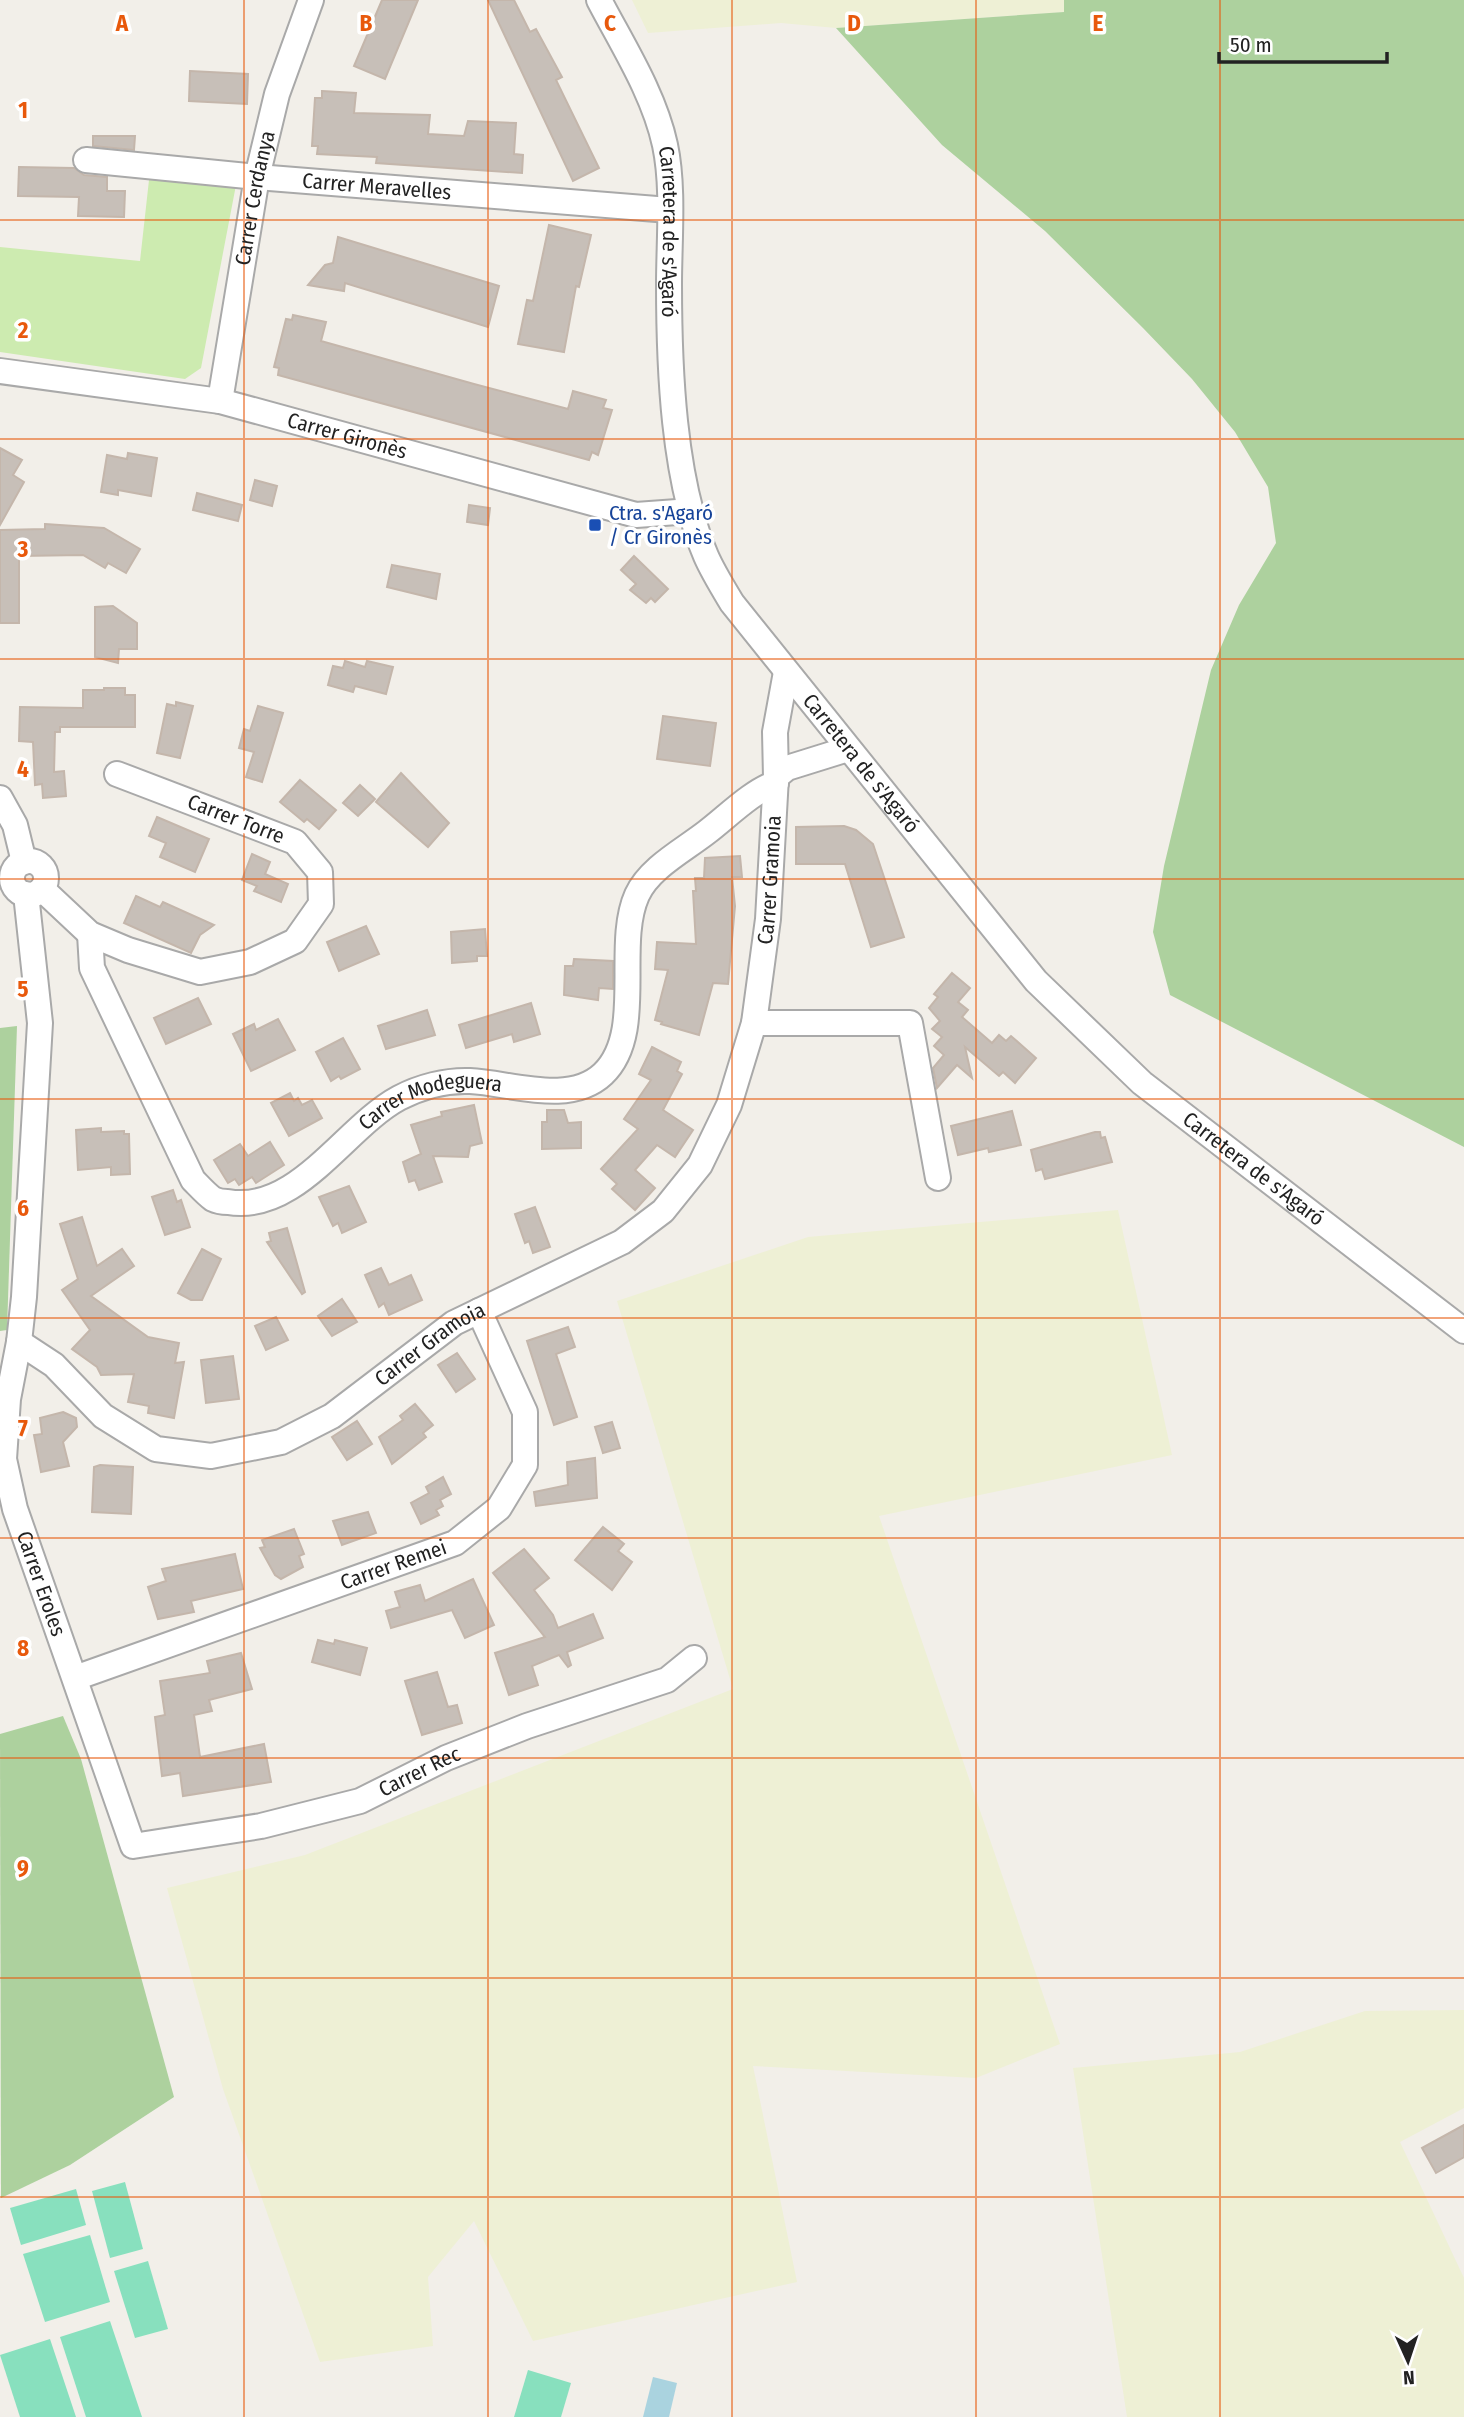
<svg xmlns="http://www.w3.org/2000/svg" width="1464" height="2417" font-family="'Fira Sans Condensed',sans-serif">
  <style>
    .farmland { fill: #eef0d5 }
    .grass { fill: #cdebb0 }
    .forest { fill: #add19e }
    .pitch { fill: #88e0be }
    .water { fill: #aad3df }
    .building { fill: #c7bfb8; stroke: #c4b6ab; stroke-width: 2 }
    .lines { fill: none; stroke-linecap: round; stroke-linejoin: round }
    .minor-casing { stroke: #a9a9a9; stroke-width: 28 }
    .minor { stroke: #fff; stroke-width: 24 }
    .grid { fill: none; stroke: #e8590c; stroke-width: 2; stroke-opacity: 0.55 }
    .transit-dot { fill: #1a4fb4; stroke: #fff; stroke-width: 2.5 }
    .labels { text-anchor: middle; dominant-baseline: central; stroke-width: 7; stroke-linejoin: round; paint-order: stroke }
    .street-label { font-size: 21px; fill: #222; stroke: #fff }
    .transit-label { font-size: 21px; fill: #164399; stroke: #fff; text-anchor: start }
    .grid-label { font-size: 23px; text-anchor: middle; font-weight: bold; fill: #e8590c; stroke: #fff; stroke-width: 7; stroke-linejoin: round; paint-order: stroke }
  </style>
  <rect width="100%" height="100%" fill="#f2efe9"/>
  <!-- farmland -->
  <g class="farmland">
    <path d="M 632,0 L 1064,0 L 1065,12 L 836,28 L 781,23 L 648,33 Z"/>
    <path d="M 1118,1210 L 1172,1455 L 879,1516 L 1060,2044 L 976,2078 L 753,2066 L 797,2282 L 533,2341 L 474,2221 L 428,2277 L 433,2346 L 320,2362 L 223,2089 L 167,1888 L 305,1855 L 733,1689 L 617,1301 L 808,1237 Z"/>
    <path d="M 1464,2010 L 1464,2108 L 1400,2142 L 1464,2278 L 1464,2417 L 1127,2417 L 1073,2068 L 1240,2052 L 1365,2011 Z"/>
  </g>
  <!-- grass -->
  <path class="grass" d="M 149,180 L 236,185 L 201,368 L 185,379 L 0,352 L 0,247 L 140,261 Z"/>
  <!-- forest -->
  <g class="forest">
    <path d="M 1064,0 L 1464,0 L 1464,1147 L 1170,995 L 1153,932 L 1164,866 L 1211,670 L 1239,605 L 1276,543 L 1268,487 L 1235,432 L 1192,379 L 1143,328 L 1045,231 L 942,145 L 836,28 L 1064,12 Z"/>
    <path d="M 17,1026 L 7,1330 L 0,1331 L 0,1028 Z"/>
    <path d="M 63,1716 L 81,1759 L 174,2097 L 70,2165 L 1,2198 L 0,1734 Z"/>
  </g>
  <!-- pitch -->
  <g class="pitch">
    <path d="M 125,2182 L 143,2249 L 110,2258 L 92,2191 Z"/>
    <path d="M 76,2189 L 86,2225 L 21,2245 L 10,2208 Z"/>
    <path d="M 90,2235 L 110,2302 L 45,2322 L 23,2254 Z"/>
    <path d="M 148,2261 L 168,2329 L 135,2338 L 114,2271 Z"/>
    <path d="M 110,2321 L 142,2417 L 86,2417 L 60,2337 Z"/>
    <path d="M 50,2339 L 76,2417 L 20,2417 L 0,2355 Z"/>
    <path d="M 528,2370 L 571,2383 L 561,2417 L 514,2417 Z"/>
  </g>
  <!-- water -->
  <path class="water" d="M 653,2377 L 677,2383 L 669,2417 L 643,2417 Z"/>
  <!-- building -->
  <g class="building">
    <path d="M 382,0 L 418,0 L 385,79 L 354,66 Z"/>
    <path d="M 488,0 L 514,0 L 530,32 L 536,29 L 562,77 L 556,80 L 599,168 L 573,181 Z"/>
    <path d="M 190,71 L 248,74 L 247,104 L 189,101 Z"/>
    <path d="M 322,91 L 356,93 L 354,113 L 430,115 L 428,134 L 464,136 L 468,121 L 516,123 L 514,154 L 523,155 L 522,173 L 376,163 L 377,157 L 317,154 L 318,146 L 312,146 L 315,98 L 322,98 Z"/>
    <path d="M 93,136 L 135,136 L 134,150 L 93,146 Z"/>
    <path d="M 19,167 L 74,168 L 84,175 L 107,177 L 107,191 L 125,191 L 124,217 L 78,216 L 79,197 L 18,196 Z"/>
    <path d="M 549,225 L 591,235 L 579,287 L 576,286 L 564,352 L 518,344 L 527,300 L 533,301 Z"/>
    <path d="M 338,237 L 499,286 L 488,327 L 345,283 L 344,291 L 308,285 L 325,265 L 333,263 Z"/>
    <path d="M 293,315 L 326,322 L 321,341 L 474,384 L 568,409 L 573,391 L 606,400 L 603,408 L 612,410 L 598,455 L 592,452 L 589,460 L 278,375 L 279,368 L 274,367 L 286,319 L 292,320 Z"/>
    <path d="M 0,448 L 22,460 L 13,475 L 24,482 L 0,525 Z"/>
    <path d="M 128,453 L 157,458 L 151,496 L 118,490 L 118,495 L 101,492 L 107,455 L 127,459 Z"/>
    <path d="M 255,480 L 277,486 L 272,506 L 250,500 Z"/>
    <path d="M 197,493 L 242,505 L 238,521 L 193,510 Z"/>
    <path d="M 469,505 L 490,508 L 488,525 L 467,522 Z"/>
    <path d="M 45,524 L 104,528 L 140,549 L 126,573 L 108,563 L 105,568 L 83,555 L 19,556 L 19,623 L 0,623 L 0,530 L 45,529 Z"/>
    <path d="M 634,556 L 668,589 L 655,602 L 651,598 L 646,603 L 630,590 L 636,584 L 621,570 Z"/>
    <path d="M 392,565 L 440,574 L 436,599 L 387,587 Z"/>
    <path d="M 113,606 L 137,623 L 137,649 L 119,649 L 118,663 L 95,657 L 95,607 Z"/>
    <path d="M 345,661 L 365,667 L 367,661 L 393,667 L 386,694 L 355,686 L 353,692 L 328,685 L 333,666 L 343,668 Z"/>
    <path d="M 104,688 L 125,688 L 125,695 L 135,695 L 135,727 L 60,727 L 60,732 L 55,732 L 54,772 L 64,771 L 66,796 L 43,798 L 42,784 L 35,785 L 33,742 L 19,741 L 20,707 L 83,708 L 83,690 L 104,690 Z"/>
    <path d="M 176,702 L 193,706 L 180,758 L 157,753 L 167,704 L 176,706 Z"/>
    <path d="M 258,706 L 283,713 L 262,782 L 246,777 L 254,752 L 239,748 L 244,729 L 250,731 Z"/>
    <path d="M 663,716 L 716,723 L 710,766 L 657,759 Z"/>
    <path d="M 401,773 L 449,823 L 428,847 L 376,802 Z"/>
    <path d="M 300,780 L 336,810 L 319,829 L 307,819 L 304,822 L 280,802 Z"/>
    <path d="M 360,785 L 375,799 L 358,816 L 343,803 Z"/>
    <path d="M 157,817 L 209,839 L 195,872 L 160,857 L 166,843 L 149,836 Z"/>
    <path d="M 844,826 L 856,830 L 873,844 L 904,937 L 871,947 L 845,864 L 796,864 L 796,827 Z"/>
    <path d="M 252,854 L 270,862 L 265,874 L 288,884 L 281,902 L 254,891 L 257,886 L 242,880 Z"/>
    <path d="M 740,856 L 742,877 L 732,877 L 735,906 L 728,984 L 713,983 L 699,1035 L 661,1024 L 662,1022 L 655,1020 L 668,970 L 655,969 L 657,942 L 696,944 L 693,891 L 696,891 L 695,878 L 704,878 L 705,858 Z"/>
    <path d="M 136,896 L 160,907 L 163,902 L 214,925 L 200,935 L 191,953 L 124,923 Z"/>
    <path d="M 366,926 L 379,954 L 339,971 L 327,942 Z"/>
    <path d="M 485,929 L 487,956 L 477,956 L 477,961 L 452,963 L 451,932 Z"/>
    <path d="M 574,959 L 613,961 L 613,989 L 599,988 L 598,1000 L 564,995 L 565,966 L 573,966 Z"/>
    <path d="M 952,973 L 970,988 L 958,1002 L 968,1010 L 962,1017 L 992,1043 L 999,1035 L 1006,1041 L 1011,1036 L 1036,1058 L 1015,1083 L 1003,1072 L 999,1076 L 965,1047 L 972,1078 L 957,1065 L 937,1088 L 933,1068 L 944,1055 L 934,1046 L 942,1037 L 932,1029 L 940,1021 L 929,1008 L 938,997 L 934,994 Z"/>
    <path d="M 198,998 L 211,1024 L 166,1044 L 154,1018 Z"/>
    <path d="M 531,1003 L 540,1034 L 514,1042 L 512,1034 L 466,1048 L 459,1025 Z"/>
    <path d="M 427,1010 L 435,1035 L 386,1049 L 378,1026 Z"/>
    <path d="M 278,1019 L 295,1050 L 251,1071 L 233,1034 L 254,1024 L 256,1030 Z"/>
    <path d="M 343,1038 L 360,1069 L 341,1079 L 339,1076 L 331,1081 L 316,1052 Z"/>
    <path d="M 652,1047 L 681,1062 L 677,1071 L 682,1074 L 663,1110 L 693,1130 L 675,1157 L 657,1145 L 635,1170 L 655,1188 L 635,1210 L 612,1189 L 617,1184 L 601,1169 L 638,1129 L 624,1119 L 651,1080 L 639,1074 Z"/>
    <path d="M 290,1093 L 294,1101 L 298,1098 L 302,1105 L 312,1100 L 322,1118 L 289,1136 L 271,1103 Z"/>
    <path d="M 474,1105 L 482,1143 L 470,1146 L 468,1157 L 433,1156 L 442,1182 L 419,1190 L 415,1180 L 409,1182 L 403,1162 L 421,1154 L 411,1125 L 442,1116 L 441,1112 Z"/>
    <path d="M 547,1110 L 564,1110 L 568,1123 L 581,1122 L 581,1148 L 542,1149 L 542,1122 L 547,1122 Z"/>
    <path d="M 1012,1111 L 1021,1145 L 989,1152 L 988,1148 L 958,1155 L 951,1126 Z"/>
    <path d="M 101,1128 L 101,1132 L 124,1131 L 124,1134 L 129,1134 L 130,1174 L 111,1175 L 111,1167 L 78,1170 L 76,1130 Z"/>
    <path d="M 1095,1132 L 1100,1132 L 1101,1138 L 1105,1137 L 1112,1162 L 1045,1179 L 1042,1169 L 1036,1171 L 1031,1150 Z"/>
    <path d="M 270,1142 L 284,1165 L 256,1183 L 252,1177 L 239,1185 L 235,1179 L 228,1183 L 214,1160 L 240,1144 L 248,1156 Z"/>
    <path d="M 349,1186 L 366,1222 L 342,1233 L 338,1223 L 333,1226 L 319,1197 Z"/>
    <path d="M 173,1190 L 177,1202 L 181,1200 L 190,1227 L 165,1235 L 152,1197 Z"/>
    <path d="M 535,1207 L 550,1247 L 533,1253 L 529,1241 L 525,1243 L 515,1214 Z"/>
    <path d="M 82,1217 L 97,1266 L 122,1249 L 134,1266 L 91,1296 L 148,1337 L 179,1343 L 175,1363 L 184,1362 L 174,1418 L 148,1413 L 149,1406 L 128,1402 L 134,1374 L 101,1375 L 97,1367 L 72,1349 L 90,1330 L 62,1290 L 78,1279 L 60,1224 Z"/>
    <path d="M 287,1228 L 305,1292 L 302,1294 L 267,1242 L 271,1241 L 269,1233 Z"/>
    <path d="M 202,1249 L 221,1259 L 202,1300 L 191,1300 L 178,1293 Z"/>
    <path d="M 381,1268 L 389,1285 L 411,1275 L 422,1300 L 389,1315 L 384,1303 L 379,1307 L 365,1275 Z"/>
    <path d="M 342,1299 L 357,1322 L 332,1336 L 318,1316 Z"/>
    <path d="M 276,1317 L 288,1340 L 266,1350 L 255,1326 Z"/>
    <path d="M 568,1327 L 575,1347 L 556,1354 L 577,1417 L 554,1425 L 527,1341 Z"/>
    <path d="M 457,1353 L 475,1379 L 456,1392 L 438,1365 Z"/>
    <path d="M 233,1356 L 239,1399 L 206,1403 L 201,1360 Z"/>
    <path d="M 415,1404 L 433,1425 L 423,1433 L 426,1437 L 392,1464 L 379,1437 L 403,1420 L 400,1416 Z"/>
    <path d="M 63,1412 L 76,1418 L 77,1427 L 63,1442 L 69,1466 L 41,1472 L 34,1435 L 42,1434 L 40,1418 Z"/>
    <path d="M 357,1421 L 372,1444 L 347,1460 L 332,1437 Z"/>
    <path d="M 612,1422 L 620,1448 L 603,1453 L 595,1427 Z"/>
    <path d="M 595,1458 L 597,1498 L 536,1506 L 534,1492 L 568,1485 L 567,1462 Z"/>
    <path d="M 100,1465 L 133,1467 L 131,1514 L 92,1512 L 94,1467 Z"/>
    <path d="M 443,1477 L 451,1494 L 440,1500 L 443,1506 L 436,1510 L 439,1515 L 421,1524 L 411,1503 L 429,1493 L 426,1487 Z"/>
    <path d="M 368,1512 L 376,1533 L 342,1545 L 333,1521 Z"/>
    <path d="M 603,1527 L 624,1544 L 618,1551 L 632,1562 L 612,1590 L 575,1560 Z"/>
    <path d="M 294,1529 L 304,1554 L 299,1556 L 303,1567 L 281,1579 L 275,1575 L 260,1548 L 265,1547 L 262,1540 Z"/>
    <path d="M 524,1549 L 549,1578 L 534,1590 L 553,1615 L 558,1628 L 593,1614 L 603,1638 L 567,1652 L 571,1665 L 568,1667 L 559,1655 L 532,1666 L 538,1685 L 509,1695 L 495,1653 L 545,1637 L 493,1573 Z"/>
    <path d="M 235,1554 L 243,1589 L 191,1601 L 194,1612 L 158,1619 L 148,1587 L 166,1581 L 162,1569 Z"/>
    <path d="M 473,1579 L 494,1625 L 465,1638 L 452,1610 L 391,1628 L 386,1611 L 400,1607 L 395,1592 L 420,1585 L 425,1601 Z"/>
    <path d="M 318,1640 L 334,1644 L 335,1640 L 367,1648 L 360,1675 L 312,1662 Z"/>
    <path d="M 241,1653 L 252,1689 L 209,1700 L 212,1711 L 194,1715 L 200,1757 L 264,1744 L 271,1782 L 183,1796 L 180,1773 L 162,1776 L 155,1717 L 165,1715 L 160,1681 L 210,1673 L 207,1661 Z"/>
    <path d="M 437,1672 L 448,1707 L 457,1705 L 462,1723 L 422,1735 L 405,1681 Z"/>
    <path d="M 1464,2125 L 1464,2157 L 1436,2173 L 1422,2148 Z"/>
  </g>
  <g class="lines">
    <!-- minor casing -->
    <g class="minor-casing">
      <g id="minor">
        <path id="s1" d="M 599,0 C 623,46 654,94 665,145 C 674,187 669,241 669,284 C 669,367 673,479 706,556 C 713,572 723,588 732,603 L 1036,981 L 1142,1083 L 1464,1331"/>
        <path id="s2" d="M 86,160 L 257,177 L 669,210"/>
        <path id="s3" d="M 0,371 L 220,401 L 636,515 L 691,511"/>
        <path id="s4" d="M 220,401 L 257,177 L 277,94 L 311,0"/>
        <path d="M 776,777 L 787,768 L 848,749"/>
        <path d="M 0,798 L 15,825 L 24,862"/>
        <circle cx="29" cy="878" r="17"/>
        <path d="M 42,889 L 90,934 L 128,950 L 200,972 L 250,962 L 295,941 L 321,904 L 320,872 L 295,842 L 117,774"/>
        <path id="s5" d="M 26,894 L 40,1023 L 24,1297 L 19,1342 L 8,1399 L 4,1459 L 15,1509 L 133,1846 L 261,1826 L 360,1801 L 446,1758 L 527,1726 L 667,1680 L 694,1658"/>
        <path id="s6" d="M 90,934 L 92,968 L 193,1180 C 199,1186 206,1194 213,1199 C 217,1201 223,1202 228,1202 C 297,1214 345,1127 399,1098 C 420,1087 446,1080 470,1081 C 511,1083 569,1106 603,1074 C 646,1033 614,946 637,895 C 649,868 684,850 707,832 C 728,816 751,792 776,783"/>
        <path d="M 754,1023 L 910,1023 L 938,1178"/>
        <path id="s7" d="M 19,1342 L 54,1365 L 103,1416 L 156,1449 L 211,1456 L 281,1442 L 332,1416 L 454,1323 L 622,1242 L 663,1211 L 700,1165 L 729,1105 L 754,1023 L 768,919 L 776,777 L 775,732 L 786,672"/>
        <path id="s8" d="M 75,1678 L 455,1543 L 499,1508 L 525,1465 L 525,1412 L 479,1311"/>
      </g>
    </g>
    <!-- minor -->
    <use href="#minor" class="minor"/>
  </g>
  <!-- grid -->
  <path class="grid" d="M 244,0 L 244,2417M 488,0 L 488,2417M 732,0 L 732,2417M 976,0 L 976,2417M 1220,0 L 1220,2417M 0,220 L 1464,220M 0,439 L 1464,439M 0,659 L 1464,659M 0,879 L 1464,879M 0,1099 L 1464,1099M 0,1318 L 1464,1318M 0,1538 L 1464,1538M 0,1758 L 1464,1758M 0,1978 L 1464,1978M 0,2197 L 1464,2197"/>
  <!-- markers -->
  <rect class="transit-dot" x="588" y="518" width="14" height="14" rx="3.5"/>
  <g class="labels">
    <!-- street labels -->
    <g class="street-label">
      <text stroke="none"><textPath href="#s2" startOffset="292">Carrer Meravelles</textPath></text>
      <text stroke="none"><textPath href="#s4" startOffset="206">Carrer Cerdanya</textPath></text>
      <text stroke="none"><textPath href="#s1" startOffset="247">Carretera de s'Agaró</textPath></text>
      <text stroke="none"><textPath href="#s3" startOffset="354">Carrer Gironès</textPath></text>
      <text stroke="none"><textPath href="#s1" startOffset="835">Carretera de s'Agaró</textPath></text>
      <text transform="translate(236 819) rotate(21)">Carrer Torre</text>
      <text stroke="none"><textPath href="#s7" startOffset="1106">Carrer Gramoia</textPath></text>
      <text stroke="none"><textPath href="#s6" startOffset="548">Carrer Modeguera</textPath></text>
      <text stroke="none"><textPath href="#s1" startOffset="1402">Carretera de s'Agaró</textPath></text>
      <text stroke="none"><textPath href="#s7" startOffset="481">Carrer Gramoia</textPath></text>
      <text stroke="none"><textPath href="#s8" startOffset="338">Carrer Remei</textPath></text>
      <text stroke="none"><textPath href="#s5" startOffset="698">Carrer Eroles</textPath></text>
      <text stroke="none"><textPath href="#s5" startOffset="1274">Carrer Rec</textPath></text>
    </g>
    <!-- transit labels -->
    <g class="transit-label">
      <text x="609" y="513">Ctra. s'Agaró<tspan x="609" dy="24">/ Cr Gironès</tspan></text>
    </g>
  </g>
  <g class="grid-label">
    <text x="122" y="31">A</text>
    <text x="366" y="31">B</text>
    <text x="610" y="31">C</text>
    <text x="854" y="31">D</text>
    <text x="1098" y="31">E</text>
    <text x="23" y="118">1</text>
    <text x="23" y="338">2</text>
    <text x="23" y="557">3</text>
    <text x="23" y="777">4</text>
    <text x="23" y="997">5</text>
    <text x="23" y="1216">6</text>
    <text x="23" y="1436">7</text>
    <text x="23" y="1656">8</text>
    <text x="23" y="1876">9</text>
  </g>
  <!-- north arrow -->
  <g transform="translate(1408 2361) rotate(177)" stroke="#ffffff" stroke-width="5" paint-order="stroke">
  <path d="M0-5L12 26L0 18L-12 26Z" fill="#222222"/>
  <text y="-10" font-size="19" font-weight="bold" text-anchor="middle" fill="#222222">N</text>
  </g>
  <!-- scale -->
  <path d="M1219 52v10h168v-10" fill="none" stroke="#222222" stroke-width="3.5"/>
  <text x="1230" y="52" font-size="21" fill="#222222" stroke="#ffffff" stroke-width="5" paint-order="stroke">50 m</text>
</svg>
